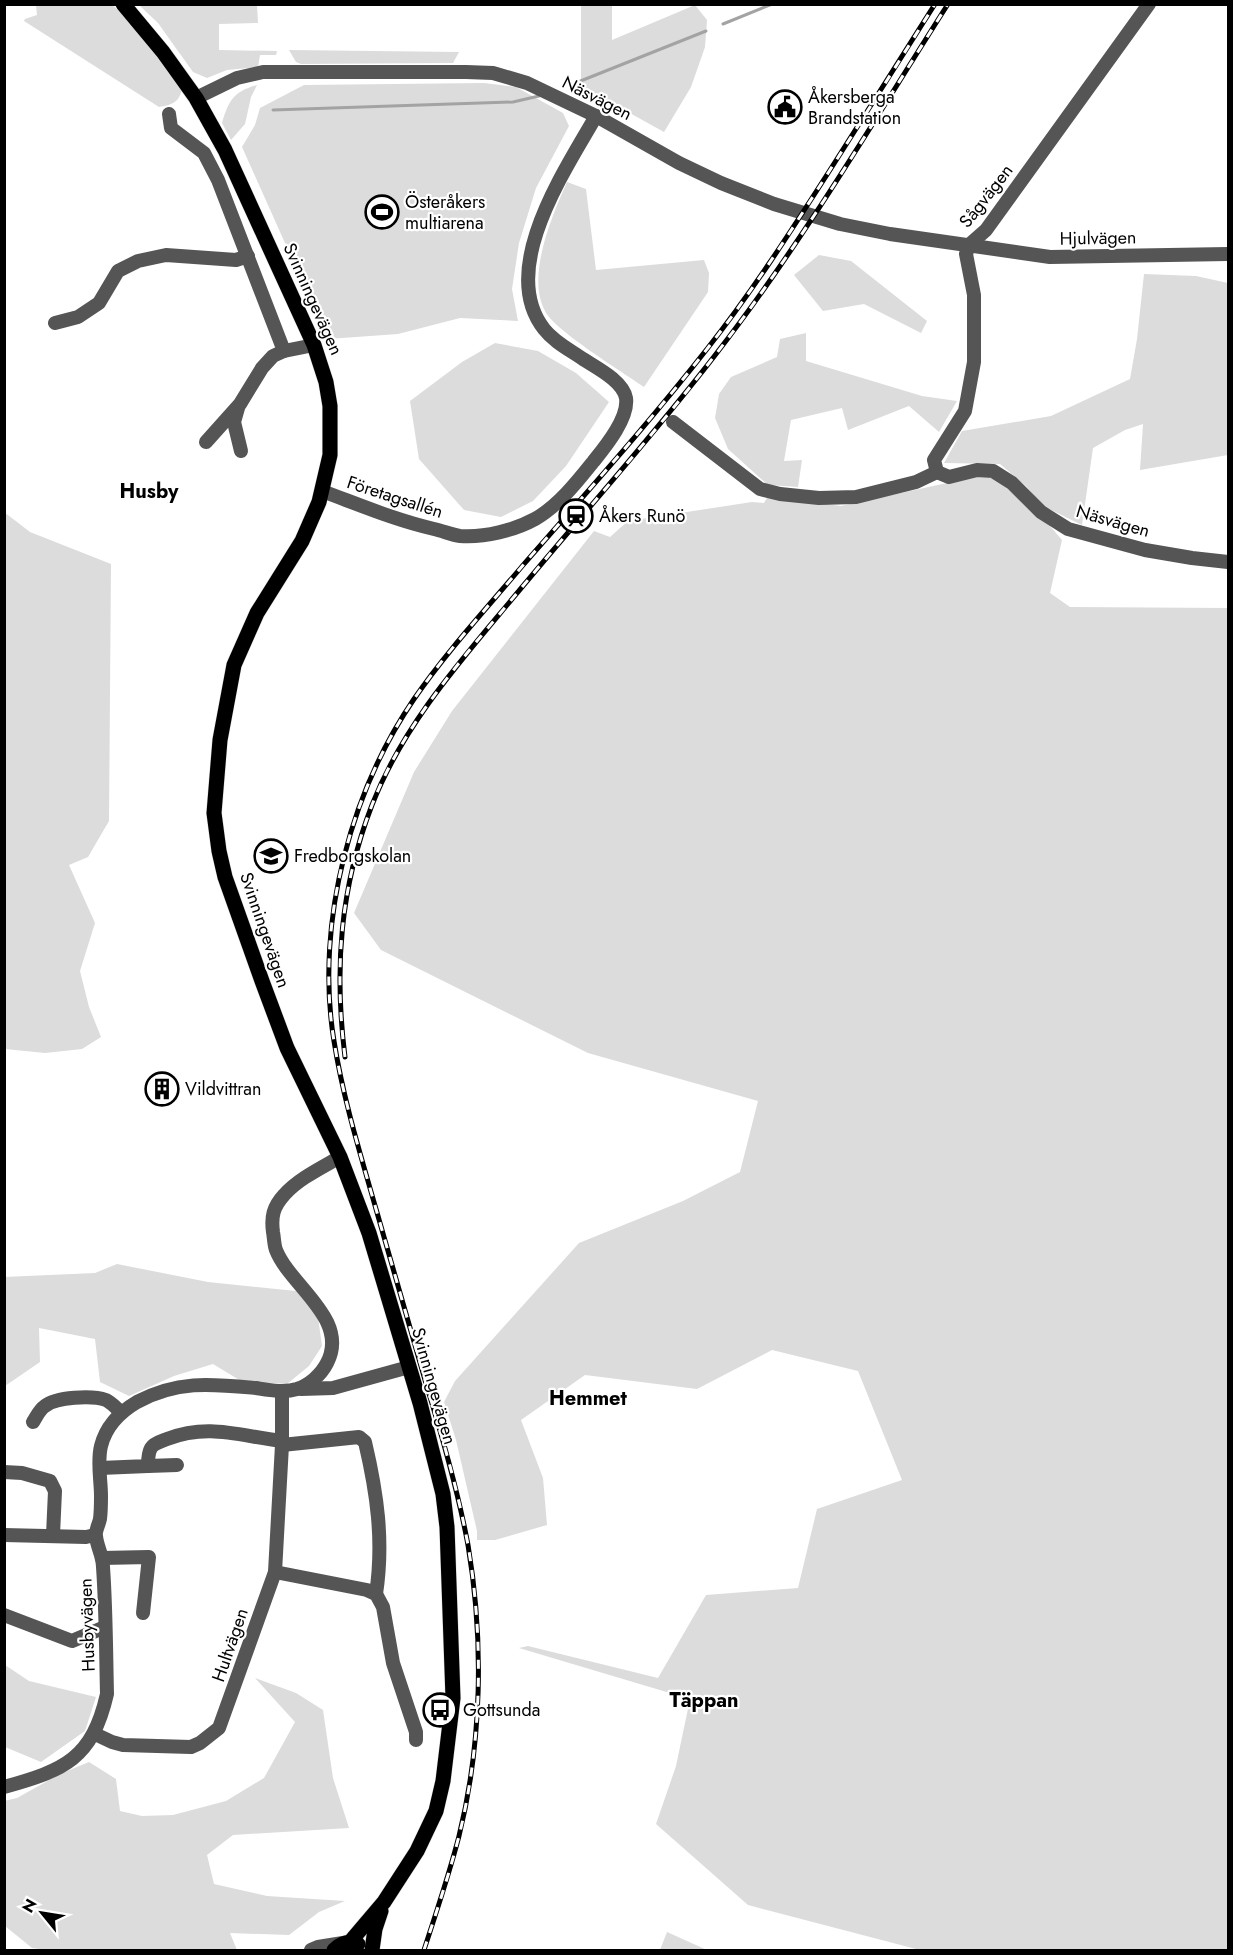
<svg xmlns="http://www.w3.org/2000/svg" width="1233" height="1955" font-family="Jost,sans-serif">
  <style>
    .green { fill: #dcdcdc }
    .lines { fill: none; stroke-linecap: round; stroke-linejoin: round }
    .stream { stroke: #a3a3a3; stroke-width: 3 }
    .major-casing { stroke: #dbdbdb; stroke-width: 16 }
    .minor { stroke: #555; stroke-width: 14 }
    .major { stroke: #000; stroke-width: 15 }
    .rail-casing { stroke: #000; stroke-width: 5 }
    .rail { stroke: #fff; stroke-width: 3; stroke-dasharray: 9; stroke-linecap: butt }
    .labels { text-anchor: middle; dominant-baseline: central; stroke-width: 4.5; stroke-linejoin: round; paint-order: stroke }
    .poi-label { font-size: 18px; fill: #000; stroke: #fff; text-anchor: start }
    .street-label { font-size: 18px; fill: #000; stroke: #fff }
    .neighbourhood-label { font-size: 20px; font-weight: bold; fill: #000; stroke: #fff }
  </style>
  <rect width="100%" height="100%" fill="#fff"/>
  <!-- green -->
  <g class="green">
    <path d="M 36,5 L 112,5 L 128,18 L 182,88 C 180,102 172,105 159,107 L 24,21 L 25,19 L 37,15 Z"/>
    <path d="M 139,5 L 257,5 L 258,23 L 219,24 L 219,50 L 277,51 L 276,55 L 260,55 L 258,67 L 227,70 L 207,78 L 193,72 L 158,23 Z"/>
    <path d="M 581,5 L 612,5 L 612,40 L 695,5 L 707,20 L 705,47 L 691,87 L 664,132 L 581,86 Z"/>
    <path d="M 289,50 L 459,52 L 453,63 L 301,64 L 296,62 Z"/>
    <path d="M 484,83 L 516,87 L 563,113 L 569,126 L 536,188 L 519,243 L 512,289 L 518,321 L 460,318 L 398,334 L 328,339 L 242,147 L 255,125 L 260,108 L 304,85 Z"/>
    <path d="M 257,85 L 251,97 L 245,124 L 231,140 L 222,123 C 229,100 233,92 257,85 Z"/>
    <path d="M 567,182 L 586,189 L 596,270 L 704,260 L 709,273 L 708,292 L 644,387 C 623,372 555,331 545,311 C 526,276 552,216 567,182 Z"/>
    <path d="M 819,255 L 851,261 L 927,321 L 921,333 L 864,304 L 823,311 L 794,275 Z"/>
    <path d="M 1144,274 L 1196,276 L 1228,283 L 1228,455 L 1140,470 L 1143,424 L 1125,430 L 1093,448 L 1082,525 L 1043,506 L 1026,486 L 1000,464 L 944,463 L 962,431 L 1051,416 L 1130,379 L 1137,339 Z"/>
    <path d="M 806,333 L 806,361 L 922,396 L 957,401 L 939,432 L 909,406 L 848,430 L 842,408 L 791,420 L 784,461 L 802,460 L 798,487 L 768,485 L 728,449 L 715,418 L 719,394 L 731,377 L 777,357 L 780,339 Z"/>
    <path d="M 495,343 L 538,351 L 576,373 L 609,402 L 566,466 L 533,501 L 501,517 L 464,510 L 419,459 L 410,401 L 462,362 Z"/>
    <path d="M 979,473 L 1000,481 L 1044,519 L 1062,540 L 1050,593 L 1070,607 L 1228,608 L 1228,1950 L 916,1950 L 916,1949 L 748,1905 L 656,1824 L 676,1766 L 690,1699 L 519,1648 L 528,1646 L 658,1678 L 706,1595 L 798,1588 L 817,1509 L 902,1480 L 858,1371 L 772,1350 L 697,1389 L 585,1375 L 521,1420 L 543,1478 L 547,1525 L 495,1540 L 477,1540 L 477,1531 L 456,1440 L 444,1402 L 455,1381 L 579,1243 L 683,1201 L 740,1172 L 758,1101 L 588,1053 L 381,950 L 354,913 L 414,772 L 452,711 L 594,531 L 610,537 L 628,521 L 752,502 L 764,503 L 768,496 L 841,506 L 947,483 Z"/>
    <path d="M 4,512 L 30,532 L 111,564 L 109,821 L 88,857 L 69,865 L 95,923 L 80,971 L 89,1007 L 101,1037 L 82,1049 L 45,1053 L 5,1049 Z"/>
    <path d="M 117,1264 L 208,1282 L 296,1291 L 317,1310 L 322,1346 L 309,1366 L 287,1384 L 241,1381 L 213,1364 L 174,1376 L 129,1396 L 100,1382 L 95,1339 L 39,1328 L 40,1362 L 5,1386 L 4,1277 L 95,1273 Z"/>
    <path d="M 5,1665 L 29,1681 L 96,1697 L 85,1731 L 41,1762 L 5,1747 Z"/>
    <path d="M 255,1678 L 296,1693 L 323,1710 L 333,1778 L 349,1828 L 233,1835 L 207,1855 L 214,1884 L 267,1896 L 345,1901 L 319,1912 L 289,1935 L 230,1933 L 237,1950 L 46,1950 L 32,1948 L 5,1926 L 4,1801 L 17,1798 L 60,1774 L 89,1762 L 116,1779 L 120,1811 L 142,1816 L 173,1815 L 226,1801 L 264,1778 L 295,1722 Z"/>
    <path d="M 667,1932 L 707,1950 L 660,1950 Z"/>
  </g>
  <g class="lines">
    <!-- stream -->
    <g class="stream">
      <path d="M 723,24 L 772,4"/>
      <path d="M 578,82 L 706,31"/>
      <path d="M 273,110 L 513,102 L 539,96"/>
    </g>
    <!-- major casing -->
    <g class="major-casing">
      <g id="major">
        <path d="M 123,4 L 163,52 L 196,98 L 225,150 L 314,345 L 326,382 L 330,406 L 330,455 L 319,502 L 302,541 L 257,613 L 234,665 L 220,740 L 214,813 L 219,851 L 225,877 L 262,981 L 287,1048 L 340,1157 L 369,1233 L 420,1403 L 443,1494 L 447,1527 L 453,1698 L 443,1781 L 436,1811 L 417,1851 L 384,1902 L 350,1942"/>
        <path d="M 334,1950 C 341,1943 349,1941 358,1944"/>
        <path d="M 372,1950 L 375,1929 L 381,1911"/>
      </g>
    </g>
    <!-- minor -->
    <g class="minor">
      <path d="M 196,98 L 237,78 L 263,72 L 466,72 L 493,73 L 527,83 L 596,116 L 679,163 L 721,183 L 774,204 L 840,224 L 890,234 L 1050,257 L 1228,254"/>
      <path d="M 169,114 L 171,128 L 204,153 L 218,180 L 284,351"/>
      <path d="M 55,323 L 78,317 L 99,303 L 118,271 L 138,261 L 166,255 L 236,260 L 248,256"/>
      <path d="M 238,408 L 234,422 L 241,451"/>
      <path d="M 673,422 L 760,489 L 780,494 L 819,498 L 856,497 L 916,482 L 937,472"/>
      <path d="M 206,442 L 240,404 L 262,368 L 273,356 L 284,351 L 314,345"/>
      <path d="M 937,472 L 934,460 L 965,411 L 974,362 L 974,295 L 966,254 L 969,245 L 986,230 L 1149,4"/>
      <path d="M 937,472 L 949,477 L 977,470 L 993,471 L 1012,483 L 1041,512 L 1068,529 L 1145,550 L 1192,558 L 1228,562"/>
      <path d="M 322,491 C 360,505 395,520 434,529 C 443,531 452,535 460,536 C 484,538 515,530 535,519 C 558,506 577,482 593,462 C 605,447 629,418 626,398 C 623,381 597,368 583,359 C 570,350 554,342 544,329 C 497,269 566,169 596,116"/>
      <path d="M 301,1389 L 333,1388 L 409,1367"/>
      <path d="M 33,1422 C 37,1416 39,1410 45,1406 C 56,1397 92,1395 106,1400 C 112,1403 116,1408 121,1412"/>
      <path d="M 282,1445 L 359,1437 L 365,1442 C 377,1493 384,1541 376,1594"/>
      <path d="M 148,1466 L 177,1465"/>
      <path d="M 100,1468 L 148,1466 C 148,1461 148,1453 151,1448 C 154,1443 162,1441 167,1439 C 209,1423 239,1436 282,1441"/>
      <path d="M 4,1472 L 22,1473 L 50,1481 L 55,1491 L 53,1535"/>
      <path d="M 4,1535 L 86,1537 L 95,1535"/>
      <path d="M 102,1558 L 149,1557 L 143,1613"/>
      <path d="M 275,1572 L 367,1590 L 376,1594 L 383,1607 L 393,1663 L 416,1732 L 416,1740"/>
      <path d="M 4,1615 L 72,1641 L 105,1627"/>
      <path d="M 95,1734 L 112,1742 L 123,1745 L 191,1747 L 200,1743 L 219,1728 L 275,1572 L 282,1445 L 282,1391"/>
      <path d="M 4,1787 C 65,1770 92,1759 107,1694 C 106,1652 106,1609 103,1567 C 103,1556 97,1547 96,1536 C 95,1531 99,1524 100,1519 C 101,1511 101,1503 101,1496 C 101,1480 97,1462 101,1446 C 106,1426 120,1412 137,1402 C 178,1380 212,1384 256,1388 C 269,1390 284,1393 297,1389 C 309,1385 321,1375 327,1363 C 350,1319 290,1286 276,1250 C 274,1245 274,1237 273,1232 C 271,1217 273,1207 284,1195 C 298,1179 321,1168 340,1157"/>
      <path d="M 311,1950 L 318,1947 L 343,1943"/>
    </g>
    <!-- major -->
    <use href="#major" class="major"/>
    <!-- rail casing -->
    <g class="rail-casing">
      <g id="rail">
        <path d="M 345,1057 C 334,969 340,888 372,805 C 402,728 456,666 508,604 C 577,520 650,440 716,354 C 802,243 873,122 948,4"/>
        <path d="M 424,1950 C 436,1913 449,1875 459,1836 C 482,1743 484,1640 468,1545 C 458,1491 443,1439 427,1387 C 410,1328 393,1268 376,1209 C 360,1153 343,1098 334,1041 C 324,981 329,916 344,857 C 358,801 382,746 414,699 C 447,651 487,608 524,564 C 586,493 649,423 707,349 C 752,292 791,231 830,170 C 865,115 900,60 935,4"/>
      </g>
    </g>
    <!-- rail -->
    <use href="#rail" class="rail"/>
  </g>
  <!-- icons -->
  <defs>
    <g id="civic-ring" transform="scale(1.725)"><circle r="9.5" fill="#fff" stroke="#000" stroke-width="1.5"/><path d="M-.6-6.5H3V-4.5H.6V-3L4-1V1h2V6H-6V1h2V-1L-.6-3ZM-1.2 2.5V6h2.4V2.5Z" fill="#000"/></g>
    <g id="stadium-ring" transform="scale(1.725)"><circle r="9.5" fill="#fff" stroke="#000" stroke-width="1.5"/><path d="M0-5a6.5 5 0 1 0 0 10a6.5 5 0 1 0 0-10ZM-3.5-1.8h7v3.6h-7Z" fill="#000"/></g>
    <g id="station-ring" transform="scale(1.725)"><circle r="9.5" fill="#fff" stroke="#000" stroke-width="1.5"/><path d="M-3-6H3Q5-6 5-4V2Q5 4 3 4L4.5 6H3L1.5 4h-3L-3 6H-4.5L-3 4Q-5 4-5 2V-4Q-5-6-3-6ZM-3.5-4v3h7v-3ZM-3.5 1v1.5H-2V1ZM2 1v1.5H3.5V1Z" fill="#000"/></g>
    <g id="school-ring" transform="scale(1.725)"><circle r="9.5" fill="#fff" stroke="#000" stroke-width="1.5"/><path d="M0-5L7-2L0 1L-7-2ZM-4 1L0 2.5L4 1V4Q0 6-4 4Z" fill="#000"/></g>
    <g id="building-ring" transform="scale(1.725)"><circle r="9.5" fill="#fff" stroke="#000" stroke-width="1.5"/><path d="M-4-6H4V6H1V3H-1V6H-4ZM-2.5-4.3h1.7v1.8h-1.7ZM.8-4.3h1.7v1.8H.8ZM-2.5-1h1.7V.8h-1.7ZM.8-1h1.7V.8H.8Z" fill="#000"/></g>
    <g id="bus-ring" transform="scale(1.725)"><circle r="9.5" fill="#fff" stroke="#000" stroke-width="1.5"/><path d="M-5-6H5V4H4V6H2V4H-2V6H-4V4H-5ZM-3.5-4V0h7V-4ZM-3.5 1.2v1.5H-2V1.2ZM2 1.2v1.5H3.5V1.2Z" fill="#000"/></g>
  </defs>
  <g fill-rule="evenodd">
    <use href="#civic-ring" x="785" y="107"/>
    <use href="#stadium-ring" x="382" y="212"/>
    <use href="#station-ring" x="576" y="516"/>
    <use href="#school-ring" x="271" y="856"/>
    <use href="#building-ring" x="162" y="1089"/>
    <use href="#bus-ring" x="440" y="1710"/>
  </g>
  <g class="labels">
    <!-- poi labels -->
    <g class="poi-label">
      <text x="808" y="97">Åkersberga<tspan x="808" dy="21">Brandstation</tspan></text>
      <text x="405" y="202">Österåkers<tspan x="405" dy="21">multiarena</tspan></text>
      <text x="599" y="516">Åkers Runö</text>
      <text x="294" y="856">Fredborgskolan</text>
      <text x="185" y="1089">Vildvittran</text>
      <text x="463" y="1710">Gottsunda</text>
    </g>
    <!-- street labels -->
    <g class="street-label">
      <text transform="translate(597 98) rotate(27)">Näsvägen</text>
      <text transform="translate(986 196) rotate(-52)">Sågvägen</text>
      <text transform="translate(1098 238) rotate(-1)">Hjulvägen</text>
      <text transform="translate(313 299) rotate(66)">Svinningevägen</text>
      <text transform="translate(395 497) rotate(18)">Företagsallén</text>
      <text transform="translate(1113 521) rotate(16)">Näsvägen</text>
      <text transform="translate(265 930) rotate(71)">Svinningevägen</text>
      <text transform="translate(434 1386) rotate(74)">Svinningevägen</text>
      <text transform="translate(87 1625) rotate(-92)">Husbyvägen</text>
      <text transform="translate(230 1645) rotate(-71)">Hultvägen</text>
    </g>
    <!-- neighbourhood labels -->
    <g class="neighbourhood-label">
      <text x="149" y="491">Husby</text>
      <text x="588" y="1398">Hemmet</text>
      <text x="704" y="1700">Täppan</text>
    </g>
  </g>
  <!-- border -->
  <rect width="1233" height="1955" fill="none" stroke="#000000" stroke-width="12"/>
  <!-- north arrow -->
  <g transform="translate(42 1913) rotate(300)" stroke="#ffffff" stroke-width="4.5" paint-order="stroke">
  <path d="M0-4.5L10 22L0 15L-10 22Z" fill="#000000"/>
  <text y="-9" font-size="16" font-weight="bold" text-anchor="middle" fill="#000000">N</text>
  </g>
</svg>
